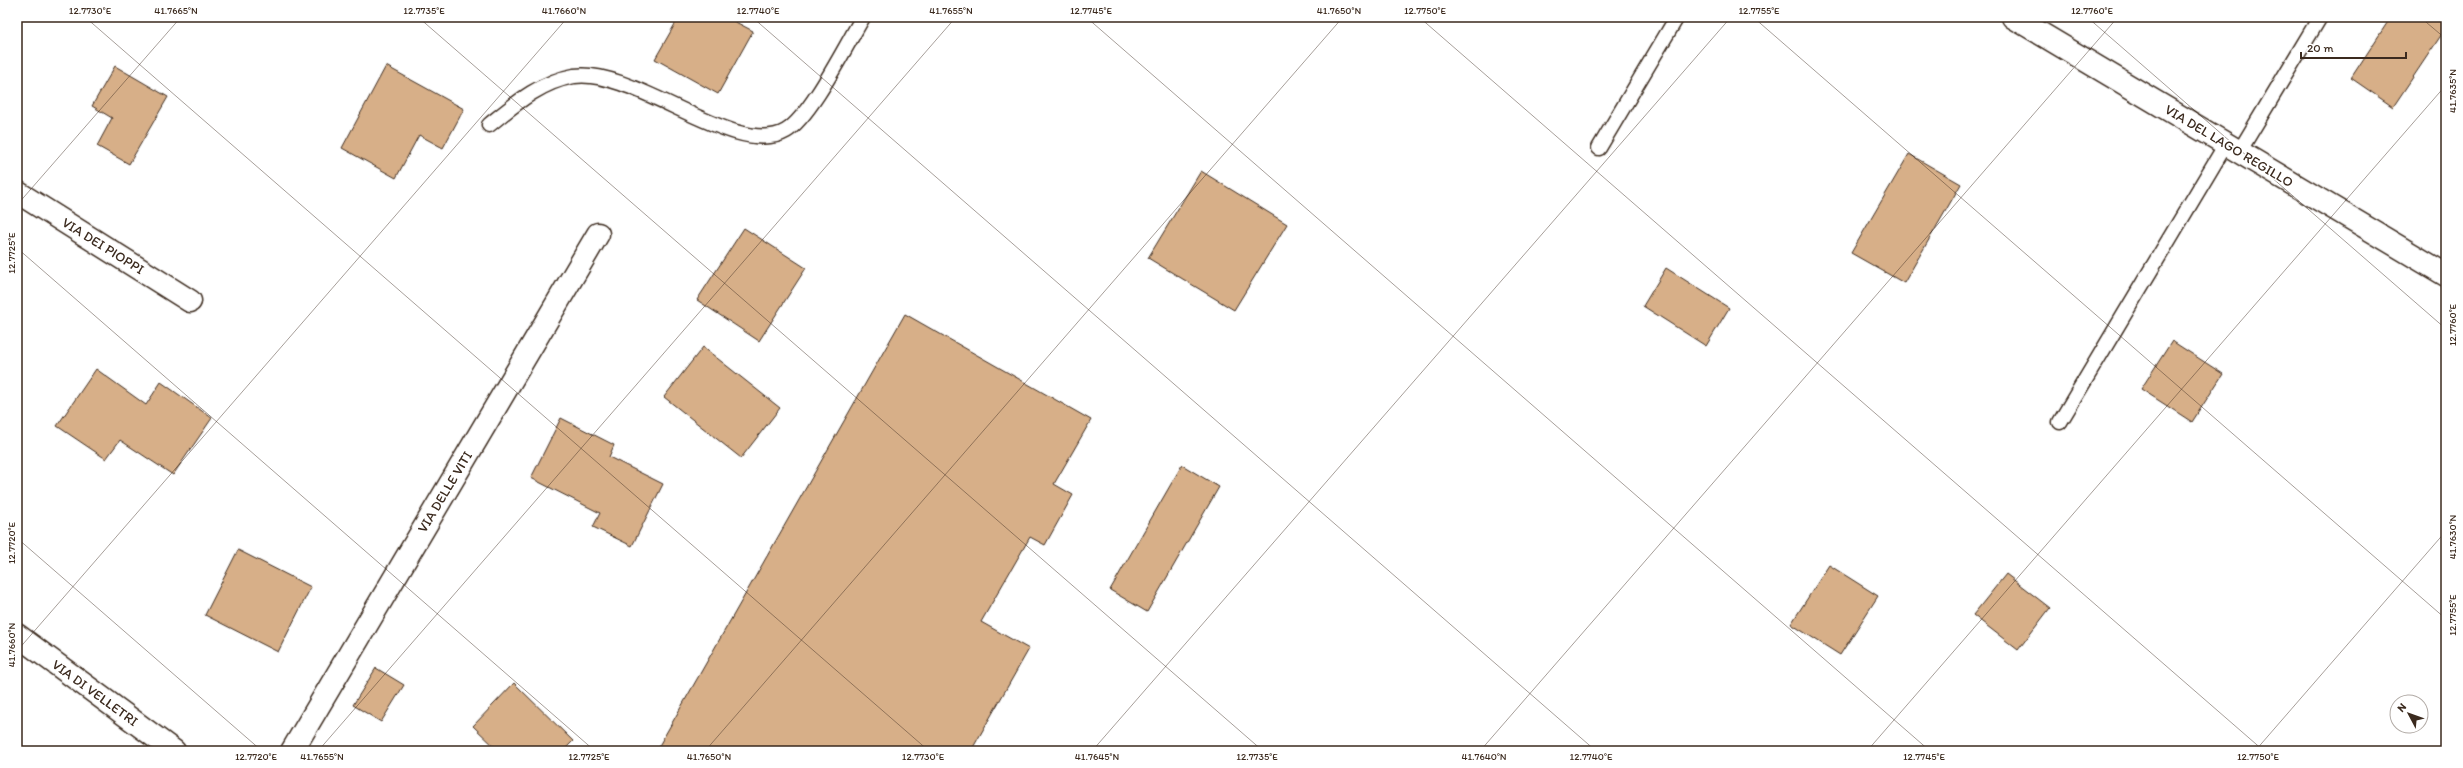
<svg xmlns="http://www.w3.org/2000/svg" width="2463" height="768" font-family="Itim,sans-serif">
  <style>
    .building { fill: #d7af88; stroke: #3b2a1e }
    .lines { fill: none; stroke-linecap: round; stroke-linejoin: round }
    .service-casing { stroke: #3b2a1e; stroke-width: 17 }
    .minor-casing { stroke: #3b2a1e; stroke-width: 25 }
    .service { stroke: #fff; stroke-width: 14 }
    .minor { stroke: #fff; stroke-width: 22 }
    .ticks { fill: none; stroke: #3b2a1e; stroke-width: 1; stroke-opacity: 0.45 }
    .labels { text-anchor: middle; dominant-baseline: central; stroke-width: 3; stroke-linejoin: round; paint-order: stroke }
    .street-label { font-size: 14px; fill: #3b2a1e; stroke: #fff }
    .neatline { fill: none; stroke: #3b2a1e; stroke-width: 1.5 }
    .ticks-label { font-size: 10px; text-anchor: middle; fill: #3b2a1e }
  </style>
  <rect width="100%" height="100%" fill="#fff"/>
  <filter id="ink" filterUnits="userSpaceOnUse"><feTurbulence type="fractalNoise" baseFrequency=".025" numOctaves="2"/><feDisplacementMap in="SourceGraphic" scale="8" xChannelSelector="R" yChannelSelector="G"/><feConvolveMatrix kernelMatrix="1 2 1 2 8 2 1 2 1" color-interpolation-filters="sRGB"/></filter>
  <g filter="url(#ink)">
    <!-- building -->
    <g class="building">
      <path d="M 679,17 L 726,17 L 753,31 L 718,94 L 655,59 Z"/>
      <path d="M 2391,17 L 2440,17 L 2446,21 L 2446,28 L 2393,107 L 2351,78 Z"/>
      <path d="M 115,66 L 168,97 L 129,164 L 97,146 L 112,118 L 92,106 Z"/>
      <path d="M 386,66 L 464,109 L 443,148 L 419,135 L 396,178 L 342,148 Z"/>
      <path d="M 1909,154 L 1961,184 L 1904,283 L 1851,253 Z"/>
      <path d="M 1201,171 L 1287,224 L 1234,310 L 1148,258 Z"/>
      <path d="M 744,228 L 806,268 L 759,341 L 697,300 Z"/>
      <path d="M 1666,268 L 1729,308 L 1706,346 L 1643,306 Z"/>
      <path d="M 905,314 L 1091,420 L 1054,484 L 1073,495 L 1045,545 L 1030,537 L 981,622 L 1029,649 L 971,751 L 656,751 Z"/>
      <path d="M 2172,341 L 2223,374 L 2192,422 L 2141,389 Z"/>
      <path d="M 703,347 L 780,408 L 741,458 L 664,397 Z"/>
      <path d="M 96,369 L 146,405 L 161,382 L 212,418 L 173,475 L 120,440 L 106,459 L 57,426 Z"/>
      <path d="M 561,418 L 614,445 L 609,457 L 663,484 L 632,546 L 593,527 L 600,513 L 531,478 Z"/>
      <path d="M 1182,465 L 1219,487 L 1147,612 L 1110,590 Z"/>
      <path d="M 238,550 L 311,587 L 278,652 L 205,615 Z"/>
      <path d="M 1829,565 L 1878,596 L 1840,655 L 1791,624 Z"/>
      <path d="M 2006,574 L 2050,608 L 2018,650 L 1973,615 Z"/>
      <path d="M 376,668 L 404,685 L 381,722 L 353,705 Z"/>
      <path d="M 514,683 L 573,741 L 563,751 L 499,751 L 473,726 Z"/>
    </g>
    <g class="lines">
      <!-- service casing -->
      <g class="service-casing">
        <g id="service">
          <path d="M 489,125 C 515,104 540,82 574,76 C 634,67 737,160 786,131 C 811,116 846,45 863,17"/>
          <path d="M 1599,148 L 1677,17"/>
          <path d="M 2239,152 L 2320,17"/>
          <path d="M 2060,422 L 2226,144"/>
        </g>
      </g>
      <!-- minor casing -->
      <g class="minor-casing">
        <g id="minor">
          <path d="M 2013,17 L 2446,275"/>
          <path d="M 17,192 L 190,301"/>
          <path d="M 17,635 L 174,751"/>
          <path d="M 292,751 L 598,234"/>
        </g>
      </g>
      <!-- service -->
      <use href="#service" class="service"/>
      <!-- minor -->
      <use href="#minor" class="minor"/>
    </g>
  </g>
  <!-- ticks -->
  <path class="ticks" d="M 85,17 L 929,751M 418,17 L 1263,751M 752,17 L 1596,751M 1086,17 L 1930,751M 1419,17 L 2264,751M 1753,17 L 2446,619M 2087,17 L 2446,329M 2420,17 L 2446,39M 17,205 L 181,17M 17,248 L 595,751M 17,538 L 262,751M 17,651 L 568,17M 318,751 L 956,17M 705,751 L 1343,17M 1092,751 L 1731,17M 1480,751 L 2118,17M 1867,751 L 2446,85M 2255,751 L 2446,531"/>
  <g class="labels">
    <!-- street labels -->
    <g class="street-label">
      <text transform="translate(2229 146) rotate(31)">VIA DEL LAGO REGILLO</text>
      <text transform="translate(103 246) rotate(32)">VIA DEI PIOPPI</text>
      <text transform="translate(445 492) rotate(-59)">VIA DELLE VITI</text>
      <text transform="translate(95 693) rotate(36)">VIA DI VELLETRI</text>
    </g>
  </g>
  <!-- margin -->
  <rect width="2463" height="768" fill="none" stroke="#fff" stroke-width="44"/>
  <!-- north arrow -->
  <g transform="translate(2409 714) rotate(311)"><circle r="19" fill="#ffffff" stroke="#b1aaa5"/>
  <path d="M0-3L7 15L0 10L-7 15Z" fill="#3b2a1e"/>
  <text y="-6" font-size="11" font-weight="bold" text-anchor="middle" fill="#3b2a1e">N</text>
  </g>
  <!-- scale -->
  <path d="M2301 52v6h105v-6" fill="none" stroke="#3b2a1e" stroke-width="2"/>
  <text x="2307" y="52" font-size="12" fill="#3b2a1e" stroke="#ffffff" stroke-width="3" paint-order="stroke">20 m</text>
  <rect x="22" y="22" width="2419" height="724" class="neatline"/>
  <g class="ticks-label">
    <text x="90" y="14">12.7730°E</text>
    <text x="176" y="14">41.7665°N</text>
    <text x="424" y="14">12.7735°E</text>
    <text x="564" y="14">41.7660°N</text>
    <text x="758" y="14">12.7740°E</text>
    <text x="951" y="14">41.7655°N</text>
    <text x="1091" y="14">12.7745°E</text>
    <text x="1339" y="14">41.7650°N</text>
    <text x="1425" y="14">12.7750°E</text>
    <text x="1759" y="14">12.7755°E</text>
    <text x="2092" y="14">12.7760°E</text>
    <text transform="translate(2452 91) rotate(-90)" y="4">41.7635°N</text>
    <text transform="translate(11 253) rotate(-90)" y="4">12.7725°E</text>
    <text transform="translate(2452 325) rotate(-90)" y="4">12.7760°E</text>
    <text transform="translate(2452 537) rotate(-90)" y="4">41.7630°N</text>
    <text transform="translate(11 543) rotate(-90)" y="4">12.7720°E</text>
    <text transform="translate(2452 615) rotate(-90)" y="4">12.7755°E</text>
    <text transform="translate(11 645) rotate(-90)" y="4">41.7660°N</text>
    <text x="256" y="760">12.7720°E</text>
    <text x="322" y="760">41.7655°N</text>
    <text x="589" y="760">12.7725°E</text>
    <text x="709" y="760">41.7650°N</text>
    <text x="923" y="760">12.7730°E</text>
    <text x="1097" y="760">41.7645°N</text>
    <text x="1257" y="760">12.7735°E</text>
    <text x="1484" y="760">41.7640°N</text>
    <text x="1591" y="760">12.7740°E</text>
    <text x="1924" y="760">12.7745°E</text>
    <text x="2258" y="760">12.7750°E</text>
  </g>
</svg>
